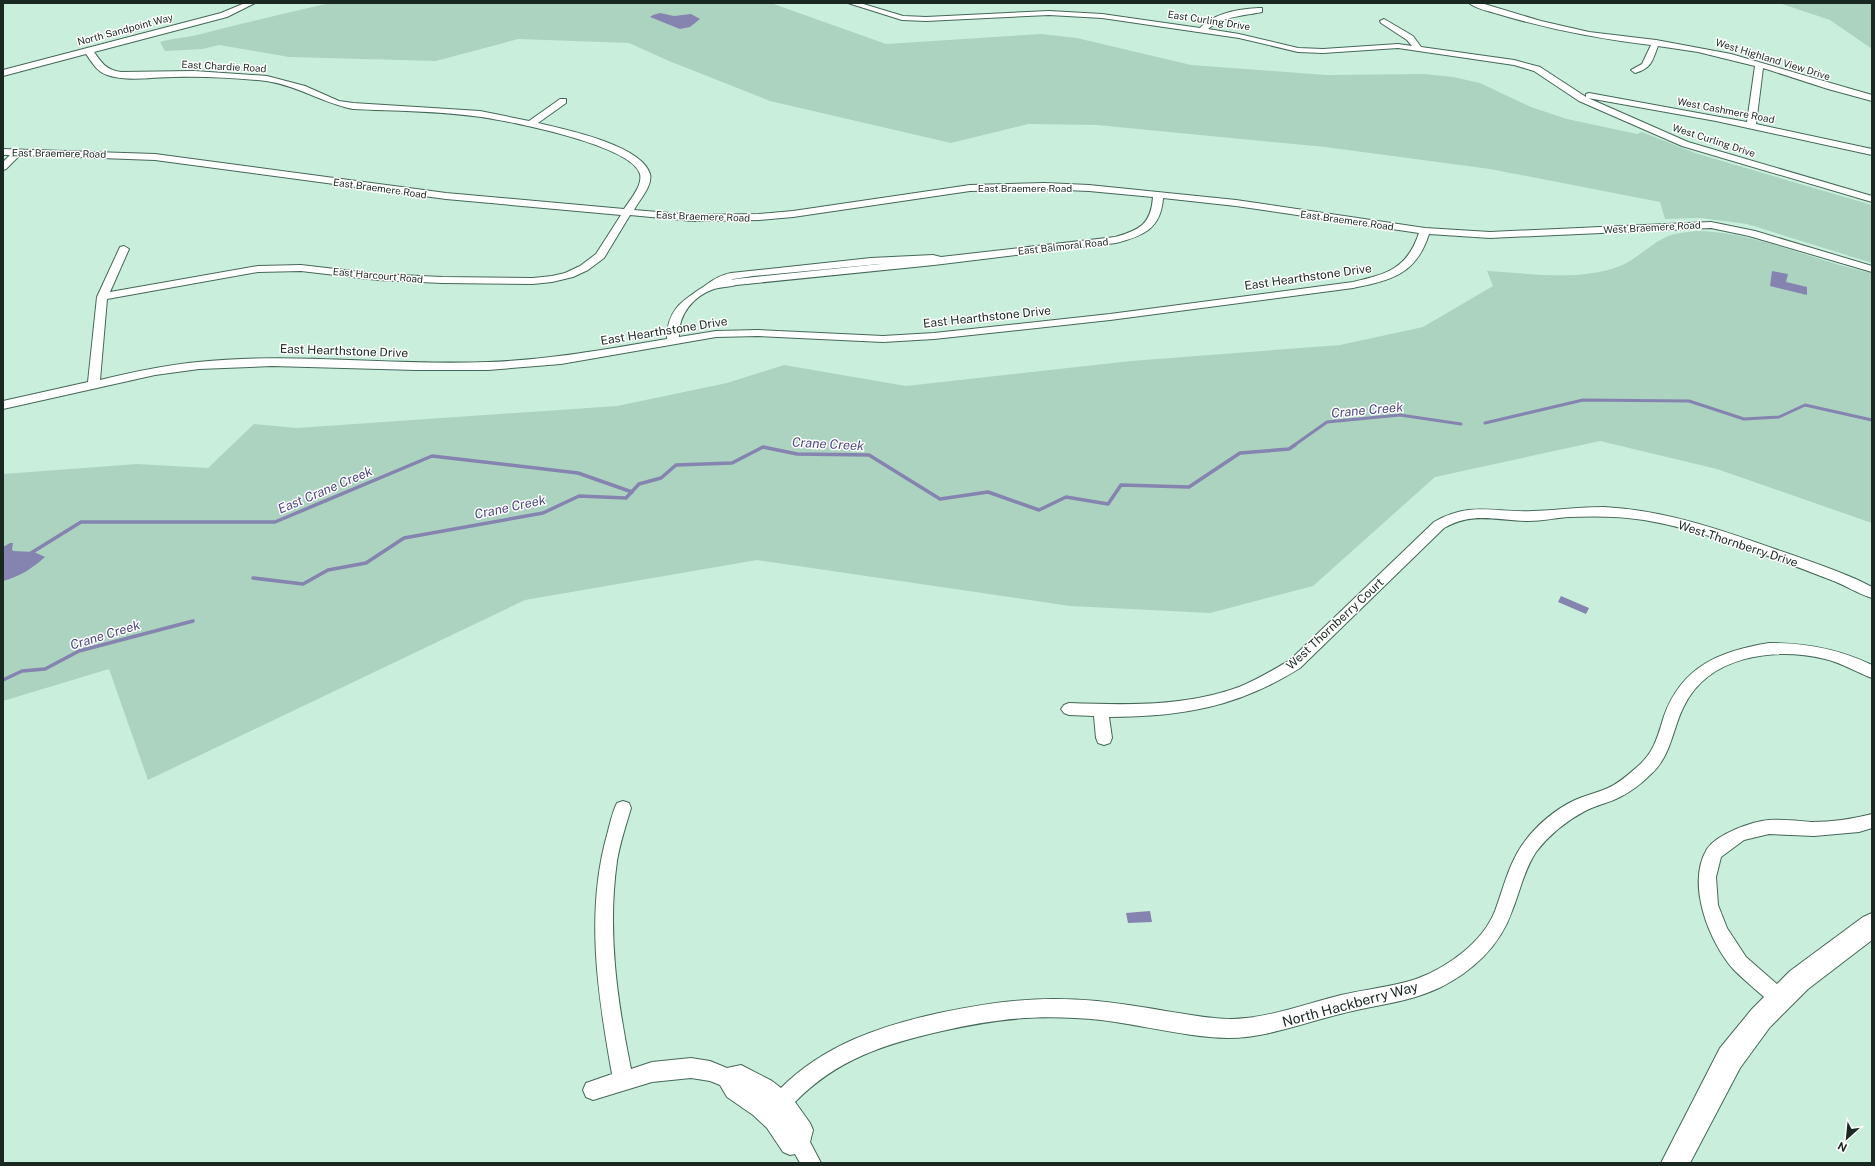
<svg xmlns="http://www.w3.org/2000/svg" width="1875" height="1166" font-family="'Public Sans',sans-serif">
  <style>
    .green { fill: #acd3c0 }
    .water { fill: #8583af }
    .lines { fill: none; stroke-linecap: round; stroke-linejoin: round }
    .stream-far1 { stroke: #8583af; stroke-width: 3 }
    .stream { stroke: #8583af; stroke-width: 3.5 }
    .street-casing { stroke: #456758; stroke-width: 2 }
    .secondary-casing { stroke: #456758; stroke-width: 2 }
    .street { fill: #fff; fill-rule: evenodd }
    .secondary { fill: #fff; fill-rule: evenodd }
    .labels { text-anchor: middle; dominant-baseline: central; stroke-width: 3; stroke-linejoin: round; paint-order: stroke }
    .far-street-label { font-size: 10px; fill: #1a2822; stroke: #fff }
    .street-label { font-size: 12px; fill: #1a2822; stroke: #fff }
    .water-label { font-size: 13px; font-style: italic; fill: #4e4984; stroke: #fff }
    .near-street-label { font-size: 14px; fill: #1a2822; stroke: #fff }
  </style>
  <rect width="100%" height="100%" fill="#c9efdc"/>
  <!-- green -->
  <g class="green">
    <path d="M 330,3 L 771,3 L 886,44 L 1041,34 L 1077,38 L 1191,65 L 1326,75 L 1424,74 L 1453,77 L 1480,83 L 1531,107 L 1567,119 L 1637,134 L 1642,132 L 1695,153 L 1872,205 L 1872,263 L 1747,224 L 1700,218 L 1665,219 L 1660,202 L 1490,169 L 1325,147 L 1097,125 L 1028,124 L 951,143 L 770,101 L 669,61 L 629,43 L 518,39 L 436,61 L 289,57 L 219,45 L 203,49 L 165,51 L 160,42 C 173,38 185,38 197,35 C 241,24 285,13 330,3 Z"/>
    <path d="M 1779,3 L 1872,3 L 1872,49 L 1830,20 Z"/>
    <path d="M 1694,231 C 1756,231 1812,261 1872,273 L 1872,523 L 1717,469 L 1600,441 L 1435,477 L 1313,586 L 1210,613 L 1070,606 L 757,560 L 525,600 L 148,780 L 109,669 L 3,701 L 3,474 L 137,464 L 208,468 L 254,424 L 297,428 L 617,406 L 727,383 L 784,365 L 906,386 L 1131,361 L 1340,345 L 1423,327 L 1493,286 L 1487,271 C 1529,273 1580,282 1620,266 C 1637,259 1648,246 1664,238 C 1673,233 1683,233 1694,231 Z"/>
  </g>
  <!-- water -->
  <g class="water">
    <path d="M 660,13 L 674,16 L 691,14 L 700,19 L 690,27 L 680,29 L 650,17 L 653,15 Z"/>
    <path d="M 1772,271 L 1788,274 L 1786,282 L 1807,287 L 1807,295 L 1770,286 Z"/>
    <path d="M 10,543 L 13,543 L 12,549 L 13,551 L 34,552 L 45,557 C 33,568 19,577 3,581 L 3,547 Z"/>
    <path d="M 1561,596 L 1589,608 L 1586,614 L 1558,602 Z"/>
    <path d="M 1150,911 L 1152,922 L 1128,923 L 1126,913 Z"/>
  </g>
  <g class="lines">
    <!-- stream-far1 -->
    <g class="stream-far1">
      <path d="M 1485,423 L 1583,400 L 1689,401 L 1744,419 L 1779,417 L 1805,405 L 1872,420"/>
      <path d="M 1293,446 L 1327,422 L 1400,415 L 1461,424"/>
    </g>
    <!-- stream -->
    <g class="stream">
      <path d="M 31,553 L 81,522 L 275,522 L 432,456 L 578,473 L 632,492"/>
      <path d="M 253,578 L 303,584 L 328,570 L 366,563 L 404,538 L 543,513 L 579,496 L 626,498 L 639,484 L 661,478 L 676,465 L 732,463 L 763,447 L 797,454 L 869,455 L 940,499 L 988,492 L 1039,510 L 1066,497 L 1108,504 L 1121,485 L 1189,487 L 1240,453 L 1289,449 L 1295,445"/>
      <path d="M 3,680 L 22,671 L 45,669 L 79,651 L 193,621"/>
    </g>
    <!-- street casing -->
    <g class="street-casing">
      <g id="street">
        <path d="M 245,3 L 255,3 L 227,17 L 94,52 C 102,63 106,70 121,72 L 194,71 L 267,76 L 305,86 L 339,101 L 353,103 L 480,111 L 529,121 L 560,99 L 566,99 L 566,103 L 538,123 C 564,129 642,145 650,174 C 653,186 639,200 634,210 L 693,215 L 759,214 L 793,211 L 970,185 L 1044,183 L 1089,185 L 1236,200 L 1425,228 L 1490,232 L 1711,222 L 1755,231 L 1872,266 L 1872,272 L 1749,236 L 1711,228 L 1490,238 L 1429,234 C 1416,275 1391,280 1353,288 L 1110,320 L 934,339 L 883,342 L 758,336 L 716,337 L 561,364 L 488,370 L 416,370 L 272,366 L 199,369 L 155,375 L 3,409 L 3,401 L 88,382 L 97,297 L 120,247 L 124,246 L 129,249 L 110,292 L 258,266 L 301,265 L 378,274 L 442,277 L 533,278 L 552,276 L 565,273 L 580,266 L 596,254 L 621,215 L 446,199 L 155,160 L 20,155 L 6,169 L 3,170 L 3,162 L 10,155 L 3,155 L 3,149 L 155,154 L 446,193 L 624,209 C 630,200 643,185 640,174 C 632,145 509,121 481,117 C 439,111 395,111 353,109 C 323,103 296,85 266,81 C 236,78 204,76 174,77 C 153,77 127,82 107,75 C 97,72 92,62 86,54 L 3,76 L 3,70 L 221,13 ZM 1044,189 L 1089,191 L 1153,197 C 1151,224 1140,230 1115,237 L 941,257 L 933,255 L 871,258 L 731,273 C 721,275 714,279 706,285 C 684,300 667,308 667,339 C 608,349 548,360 488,362 C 391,366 294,352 198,362 C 165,365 133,372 100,380 L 107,299 L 258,272 L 301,271 L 378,280 L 442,283 L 533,284 L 552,282 L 573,277 L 588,270 L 604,258 L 630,215 L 693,221 L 759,220 L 793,217 L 970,191 ZM 1163,198 L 1236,206 L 1419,233 C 1407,269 1387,274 1353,282 L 1110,314 L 934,333 L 883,336 L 758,330 L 716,331 L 679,337 C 678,315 693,296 714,289 C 721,287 729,287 736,285 L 934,265 L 1116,243 C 1143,236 1161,229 1163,198 ZM 890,263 L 736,279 L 731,280 L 733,279 L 753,276 Z"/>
        <path d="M 848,3 L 860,3 L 903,16 L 926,17 L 1049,11 L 1102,14 L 1200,28 C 1214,13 1239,9 1259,8 L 1262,8 L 1262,12 C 1243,16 1223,16 1208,29 L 1239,34 L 1298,48 L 1323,49 L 1398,44 L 1412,46 L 1407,40 L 1381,23 L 1380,21 L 1384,19 L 1413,36 L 1421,47 L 1514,60 L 1540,67 L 1586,97 L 1586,94 L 1589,93 L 1747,122 L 1755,66 L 1698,52 L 1658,46 C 1652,61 1652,68 1635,73 L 1631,70 L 1642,64 L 1651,45 C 1599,39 1548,29 1498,14 C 1489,11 1476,9 1469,3 L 1481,3 L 1541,21 L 1589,32 L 1656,40 L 1731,54 L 1872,95 L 1872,101 L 1828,89 L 1763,68 L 1756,124 L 1872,149 L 1872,155 L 1716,121 L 1588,98 L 1688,142 L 1872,196 L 1872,202 L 1682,146 L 1579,101 L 1534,71 L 1514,65 L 1398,48 L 1323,53 L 1298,52 L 1239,38 L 1102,18 L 1049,15 L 926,21 L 902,20 Z"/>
        <path d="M 1604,507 C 1663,510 1719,529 1775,549 C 1803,559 1831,568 1858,580 L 1872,587 L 1872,598 C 1858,594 1845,585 1831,580 C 1770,557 1708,531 1644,520 C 1619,516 1593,516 1568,517 C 1555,518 1542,521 1529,521 C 1497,521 1474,511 1444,528 L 1300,668 C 1238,707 1182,717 1109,717 L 1112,738 L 1110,743 L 1104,745 L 1098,743 L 1096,738 L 1094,716 L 1069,715 L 1064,713 L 1061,709 L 1064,705 L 1069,703 C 1125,705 1185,707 1239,687 C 1257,680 1273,670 1290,660 L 1434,522 C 1471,501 1494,513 1533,511 C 1557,510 1580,507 1604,507 Z"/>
        <path d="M 1769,643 C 1806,643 1839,649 1872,665 L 1872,678 C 1856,672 1842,663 1825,659 C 1775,647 1709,655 1684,706 C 1672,729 1672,755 1651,774 C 1642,783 1632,791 1620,797 C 1609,803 1596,805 1585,811 C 1566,821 1549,835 1536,852 C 1524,870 1520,891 1512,911 C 1500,946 1472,972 1439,988 C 1407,1003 1373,1005 1340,1014 C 1303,1023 1266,1038 1228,1038 C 1185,1037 1143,1025 1101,1020 C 1042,1014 1000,1018 942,1031 C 885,1044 837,1059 795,1102 L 810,1123 L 813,1130 L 810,1142 L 821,1163 L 800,1163 L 795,1154 L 790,1155 L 783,1152 L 767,1128 L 753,1115 L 727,1097 L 720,1085 L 710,1081 L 691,1078 L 652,1082 L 593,1100 L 586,1097 L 583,1090 L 586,1083 L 612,1074 C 598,996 585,913 607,835 C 610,824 612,813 617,803 L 623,801 L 629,803 L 631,808 C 626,825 620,843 617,861 C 607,931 617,1000 631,1069 L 652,1062 L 691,1058 L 710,1061 L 727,1068 L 741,1065 L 772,1081 L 781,1088 C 824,1045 880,1026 939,1013 C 996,1001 1038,996 1097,1001 C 1128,1004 1159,1010 1191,1015 C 1204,1017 1218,1019 1232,1019 C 1269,1018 1305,1004 1341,995 C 1366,989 1392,987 1416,979 C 1447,968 1483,942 1495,911 C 1504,887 1509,862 1525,841 C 1538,824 1556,809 1575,800 C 1586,795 1597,793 1608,788 C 1619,783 1628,775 1637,767 C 1654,753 1658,736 1664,716 C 1682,666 1720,651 1769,643 Z"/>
        <path d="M 1872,814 L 1872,828 L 1859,832 L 1814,836 L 1769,834 L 1744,840 L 1721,857 L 1716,877 L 1718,905 L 1727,928 L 1746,957 L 1786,992 L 1788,998 L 1786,1004 L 1779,1007 L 1772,1004 C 1760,993 1746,982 1734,970 C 1709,942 1686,884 1707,849 C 1717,834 1753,821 1769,820 C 1783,819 1798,821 1812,822 C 1831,822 1853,819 1872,814 Z"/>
      </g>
    </g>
    <!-- secondary casing -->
    <g class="secondary-casing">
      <path id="secondary" d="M 1872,913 L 1872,940 L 1808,989 L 1770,1027 L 1740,1068 L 1690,1163 L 1661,1163 L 1720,1048 L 1752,1009 L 1790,971 L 1863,917 Z"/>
    </g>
    <!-- street -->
    <use href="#street" class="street"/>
    <!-- secondary -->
    <use href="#secondary" class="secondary"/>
  </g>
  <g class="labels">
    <!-- far-street labels -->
    <g class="far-street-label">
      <text transform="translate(1209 20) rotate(9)">East Curling Drive</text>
      <text transform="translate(125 29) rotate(-15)">North Sandpoint Way</text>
      <text transform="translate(1773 59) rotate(17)">West Highland View Drive</text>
      <text transform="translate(224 66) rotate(3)">East Chardie Road</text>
      <text transform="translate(1726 110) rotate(11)">West Cashmere Road</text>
      <text transform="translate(1714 140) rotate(18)">West Curling Drive</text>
      <text transform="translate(59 153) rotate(1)">East Braemere Road</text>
      <text transform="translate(380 188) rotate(8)">East Braemere Road</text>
      <text x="1025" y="188">East Braemere Road</text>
      <text transform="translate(703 216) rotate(2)">East Braemere Road</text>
      <text transform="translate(1347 220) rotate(8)">East Braemere Road</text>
      <text transform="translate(1652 227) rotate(-3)">West Braemere Road</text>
      <text transform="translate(1063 246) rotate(-6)">East Balmoral Road</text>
      <text transform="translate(378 275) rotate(5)">East Harcourt Road</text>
    </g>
    <!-- street labels -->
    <g class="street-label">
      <text transform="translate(1308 277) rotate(-8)">East Hearthstone Drive</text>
      <text transform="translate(987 317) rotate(-6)">East Hearthstone Drive</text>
      <text transform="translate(664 331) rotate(-9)">East Hearthstone Drive</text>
      <text transform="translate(344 351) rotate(2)">East Hearthstone Drive</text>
      <text transform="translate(1738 544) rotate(18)">West Thornberry Drive</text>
      <text transform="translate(1335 624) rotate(-43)">West Thornberry Court</text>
    </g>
    <!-- water labels -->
    <g class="water-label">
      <text transform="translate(1367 410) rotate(-5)">Crane Creek</text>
      <text transform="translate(828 444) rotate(3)">Crane Creek</text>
      <text transform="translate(325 490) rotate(-23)">East Crane Creek</text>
      <text transform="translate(510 507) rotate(-12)">Crane Creek</text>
      <text transform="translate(105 635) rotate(-17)">Crane Creek</text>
    </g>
    <!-- near-street labels -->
    <g class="near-street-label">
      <text transform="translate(1350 1004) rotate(-15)">North Hackberry Way</text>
    </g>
  </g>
  <!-- border -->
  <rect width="1875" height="1166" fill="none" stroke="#1a2822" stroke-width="8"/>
  <!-- north arrow -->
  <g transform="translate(1847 1138) rotate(207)" stroke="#ffffff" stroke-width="3" paint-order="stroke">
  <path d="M0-3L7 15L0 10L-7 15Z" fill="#1a2822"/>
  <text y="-6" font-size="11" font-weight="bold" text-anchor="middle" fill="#1a2822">N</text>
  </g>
</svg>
